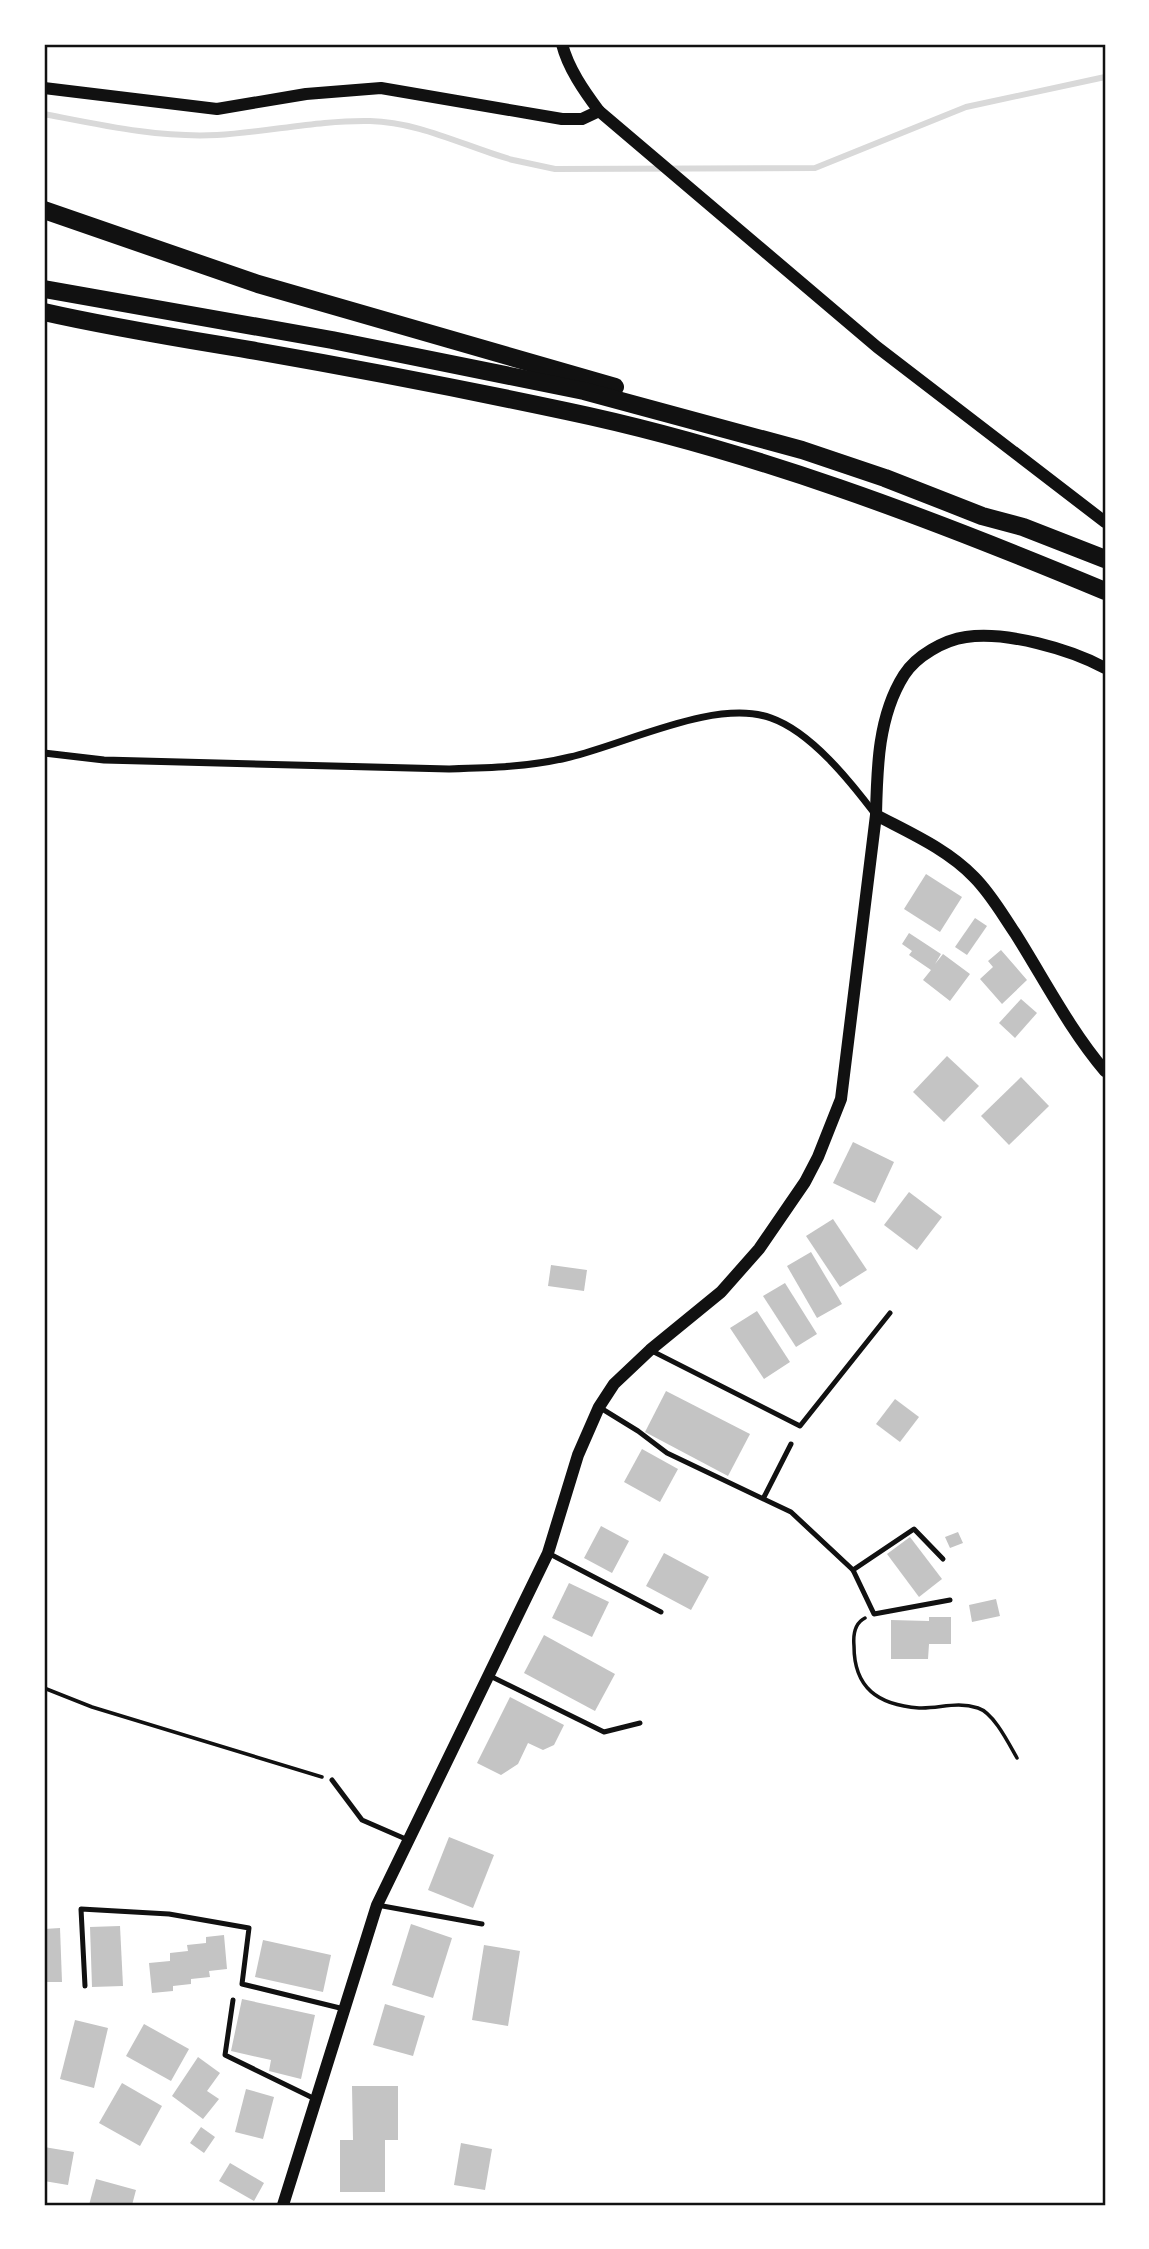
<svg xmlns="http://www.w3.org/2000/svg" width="1149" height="2249" font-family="'Sofia Sans Condensed',sans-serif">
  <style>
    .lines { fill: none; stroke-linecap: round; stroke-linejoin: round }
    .stream { stroke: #d9d9d9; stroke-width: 6 }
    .building { fill: #c4c4c4 }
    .path { stroke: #111; stroke-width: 3.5 }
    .service { stroke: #111; stroke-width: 5 }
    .minor { stroke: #111; stroke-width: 7 }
    .tertiary { stroke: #111; stroke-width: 12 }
    .trunk { stroke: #111; stroke-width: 18 }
    .neatline { fill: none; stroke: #111; stroke-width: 2.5 }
  </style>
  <rect width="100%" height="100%" fill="#fff"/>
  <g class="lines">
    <!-- stream -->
    <path class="stream" d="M 44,114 C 101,125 158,138 217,135 C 268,132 319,120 370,121 C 420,122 466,147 513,160 C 527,163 541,166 555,169 L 815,168 L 966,107 L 1105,77"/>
  </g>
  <!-- building -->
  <g class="building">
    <path d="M 926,874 L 962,897 L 940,932 L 904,909 Z"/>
    <path d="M 975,918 L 987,926 L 967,955 L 955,947 Z"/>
    <path d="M 909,933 L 941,954 L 935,964 L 943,954 L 970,974 L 950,1001 L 923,980 L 931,970 L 909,955 L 912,951 L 902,944 Z"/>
    <path d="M 1001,950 L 1027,980 L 1002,1004 L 980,979 L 993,967 L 988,961 Z"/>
    <path d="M 1021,999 L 1037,1013 L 1015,1038 L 999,1023 Z"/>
    <path d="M 947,1056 L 979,1086 L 944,1122 L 913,1092 Z"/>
    <path d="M 1021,1077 L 1049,1106 L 1009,1145 L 981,1116 Z"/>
    <path d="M 853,1142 L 894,1162 L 875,1203 L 833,1183 Z"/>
    <path d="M 909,1192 L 942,1217 L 917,1250 L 884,1225 Z"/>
    <path d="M 833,1219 L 867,1270 L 840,1287 L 806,1236 Z"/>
    <path d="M 811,1252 L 842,1304 L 817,1318 L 787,1266 Z"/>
    <path d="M 551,1265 L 587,1270 L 584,1291 L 548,1286 Z"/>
    <path d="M 785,1283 L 817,1334 L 796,1347 L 763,1296 Z"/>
    <path d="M 757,1311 L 790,1362 L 764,1379 L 730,1328 Z"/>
    <path d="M 666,1391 L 750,1434 L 728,1476 L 645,1432 Z"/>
    <path d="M 895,1399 L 919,1417 L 900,1442 L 876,1424 Z"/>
    <path d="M 642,1449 L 678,1469 L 660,1502 L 624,1482 Z"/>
    <path d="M 601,1526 L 629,1541 L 612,1573 L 584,1558 Z"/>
    <path d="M 958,1532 L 963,1543 L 950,1548 L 945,1537 Z"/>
    <path d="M 910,1537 L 942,1579 L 919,1597 L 887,1554 Z"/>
    <path d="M 664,1553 L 709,1577 L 691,1610 L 646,1586 Z"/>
    <path d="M 569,1583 L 609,1602 L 592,1637 L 552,1618 Z"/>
    <path d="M 996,1599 L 1000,1616 L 972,1622 L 969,1605 Z"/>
    <path d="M 929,1617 L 951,1617 L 951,1644 L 929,1644 L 928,1659 L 891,1659 L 891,1620 L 929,1621 Z"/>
    <path d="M 544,1635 L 615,1674 L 595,1711 L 524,1673 Z"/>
    <path d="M 510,1697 L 564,1725 L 554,1745 L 543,1750 L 528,1743 L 518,1764 L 501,1775 L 477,1763 Z"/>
    <path d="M 449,1837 L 494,1855 L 473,1908 L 428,1890 Z"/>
    <path d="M 411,1924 L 452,1938 L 433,1998 L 392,1985 Z"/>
    <path d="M 120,1926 L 123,1986 L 92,1987 L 90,1927 Z"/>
    <path d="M 60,1928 L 62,1982 L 44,1982 L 44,1929 Z"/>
    <path d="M 224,1935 L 227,1969 L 209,1971 L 210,1977 L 191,1979 L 191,1984 L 173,1986 L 173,1991 L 152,1993 L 149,1963 L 170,1961 L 170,1953 L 188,1951 L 187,1945 L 206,1943 L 206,1937 Z"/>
    <path d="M 263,1940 L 331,1955 L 323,1992 L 255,1977 Z"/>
    <path d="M 484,1945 L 520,1951 L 508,2026 L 472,2020 Z"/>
    <path d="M 242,1999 L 315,2015 L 301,2079 L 269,2071 L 271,2060 L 231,2051 Z"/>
    <path d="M 385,2004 L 425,2016 L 413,2056 L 373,2045 Z"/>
    <path d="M 75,2020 L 108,2028 L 94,2088 L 60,2079 Z"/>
    <path d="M 144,2024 L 189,2049 L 171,2081 L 126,2056 Z"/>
    <path d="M 198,2057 L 220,2073 L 207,2091 L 219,2099 L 203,2119 L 172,2096 Z"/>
    <path d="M 122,2083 L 162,2106 L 140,2146 L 99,2123 Z"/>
    <path d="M 352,2086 L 398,2086 L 398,2140 L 385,2140 L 385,2192 L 340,2192 L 340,2140 L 353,2140 Z"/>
    <path d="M 246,2089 L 274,2097 L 263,2139 L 235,2132 Z"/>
    <path d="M 201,2127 L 215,2137 L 204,2153 L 190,2143 Z"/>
    <path d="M 461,2143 L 492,2149 L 485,2190 L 454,2185 Z"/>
    <path d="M 44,2147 L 74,2152 L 68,2185 L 44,2181 Z"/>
    <path d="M 230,2163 L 264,2183 L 254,2201 L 219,2181 Z"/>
    <path d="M 96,2179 L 136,2190 L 132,2205 L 89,2205 Z"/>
  </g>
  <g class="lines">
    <!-- path -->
    <g class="path">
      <path d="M 865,1618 C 855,1623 853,1635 854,1646 C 854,1688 878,1705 919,1708 C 939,1709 956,1701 978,1708 C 994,1713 1009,1744 1017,1758"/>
      <path d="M 44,1688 L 92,1707 L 322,1777"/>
    </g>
    <!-- service -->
    <g class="service">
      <path d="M 650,1350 L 800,1426 L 890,1313"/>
      <path d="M 599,1407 L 638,1431 L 667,1453 L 791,1512 L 853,1570 L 874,1614 L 950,1600"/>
      <path d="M 764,1497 L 791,1444"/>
      <path d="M 548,1553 L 661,1612"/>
      <path d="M 853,1570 L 914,1529 L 943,1559"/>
      <path d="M 488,1675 L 604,1732 L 640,1723"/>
      <path d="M 332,1780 L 362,1820 L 408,1840"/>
      <path d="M 377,1905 L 482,1924"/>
      <path d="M 85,1986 L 81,1909 L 169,1914 L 249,1928 L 242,1984 L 344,2009"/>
      <path d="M 233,2000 L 225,2055 L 315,2099"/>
    </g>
    <!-- minor -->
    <path class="minor" d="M 44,753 L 104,760 L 449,769 C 489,768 530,767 570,757 C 626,744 716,698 771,718 C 811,732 850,781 875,814"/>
    <!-- tertiary -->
    <g class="tertiary">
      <path d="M 562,44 C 568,68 584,91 599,111 L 877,347 L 1105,522"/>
      <path d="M 44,88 L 217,109 L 306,94 L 381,88 L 562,119 L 582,119 L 599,111"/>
      <path d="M 876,815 C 910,833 947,849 974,877 C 991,894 1002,914 1015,933 C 1044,979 1070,1030 1105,1071"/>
      <path d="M 283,2205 L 377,1905 L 548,1553 L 578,1455 L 599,1407 L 614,1384 L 650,1350 L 721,1292 L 759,1249 L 805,1182 L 818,1157 L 841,1099 L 876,815 C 877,768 878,716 904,675 C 916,656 944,640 966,637 C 1006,631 1070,649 1105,668"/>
    </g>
    <!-- trunk -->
    <g class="trunk">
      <path d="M 44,210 L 258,284 L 615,387"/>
      <path d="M 44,289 L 332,340 L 584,391 L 802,450 L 885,478 L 982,516 L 1023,527 L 1105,559"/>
      <path d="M 44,312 C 114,328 185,339 256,351 C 359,369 463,389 566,411 C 752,450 930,518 1105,591"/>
    </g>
  </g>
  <!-- border -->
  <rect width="1149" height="2249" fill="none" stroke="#ffffff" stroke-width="91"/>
  <rect x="46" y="46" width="1058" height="2158" class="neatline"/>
</svg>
